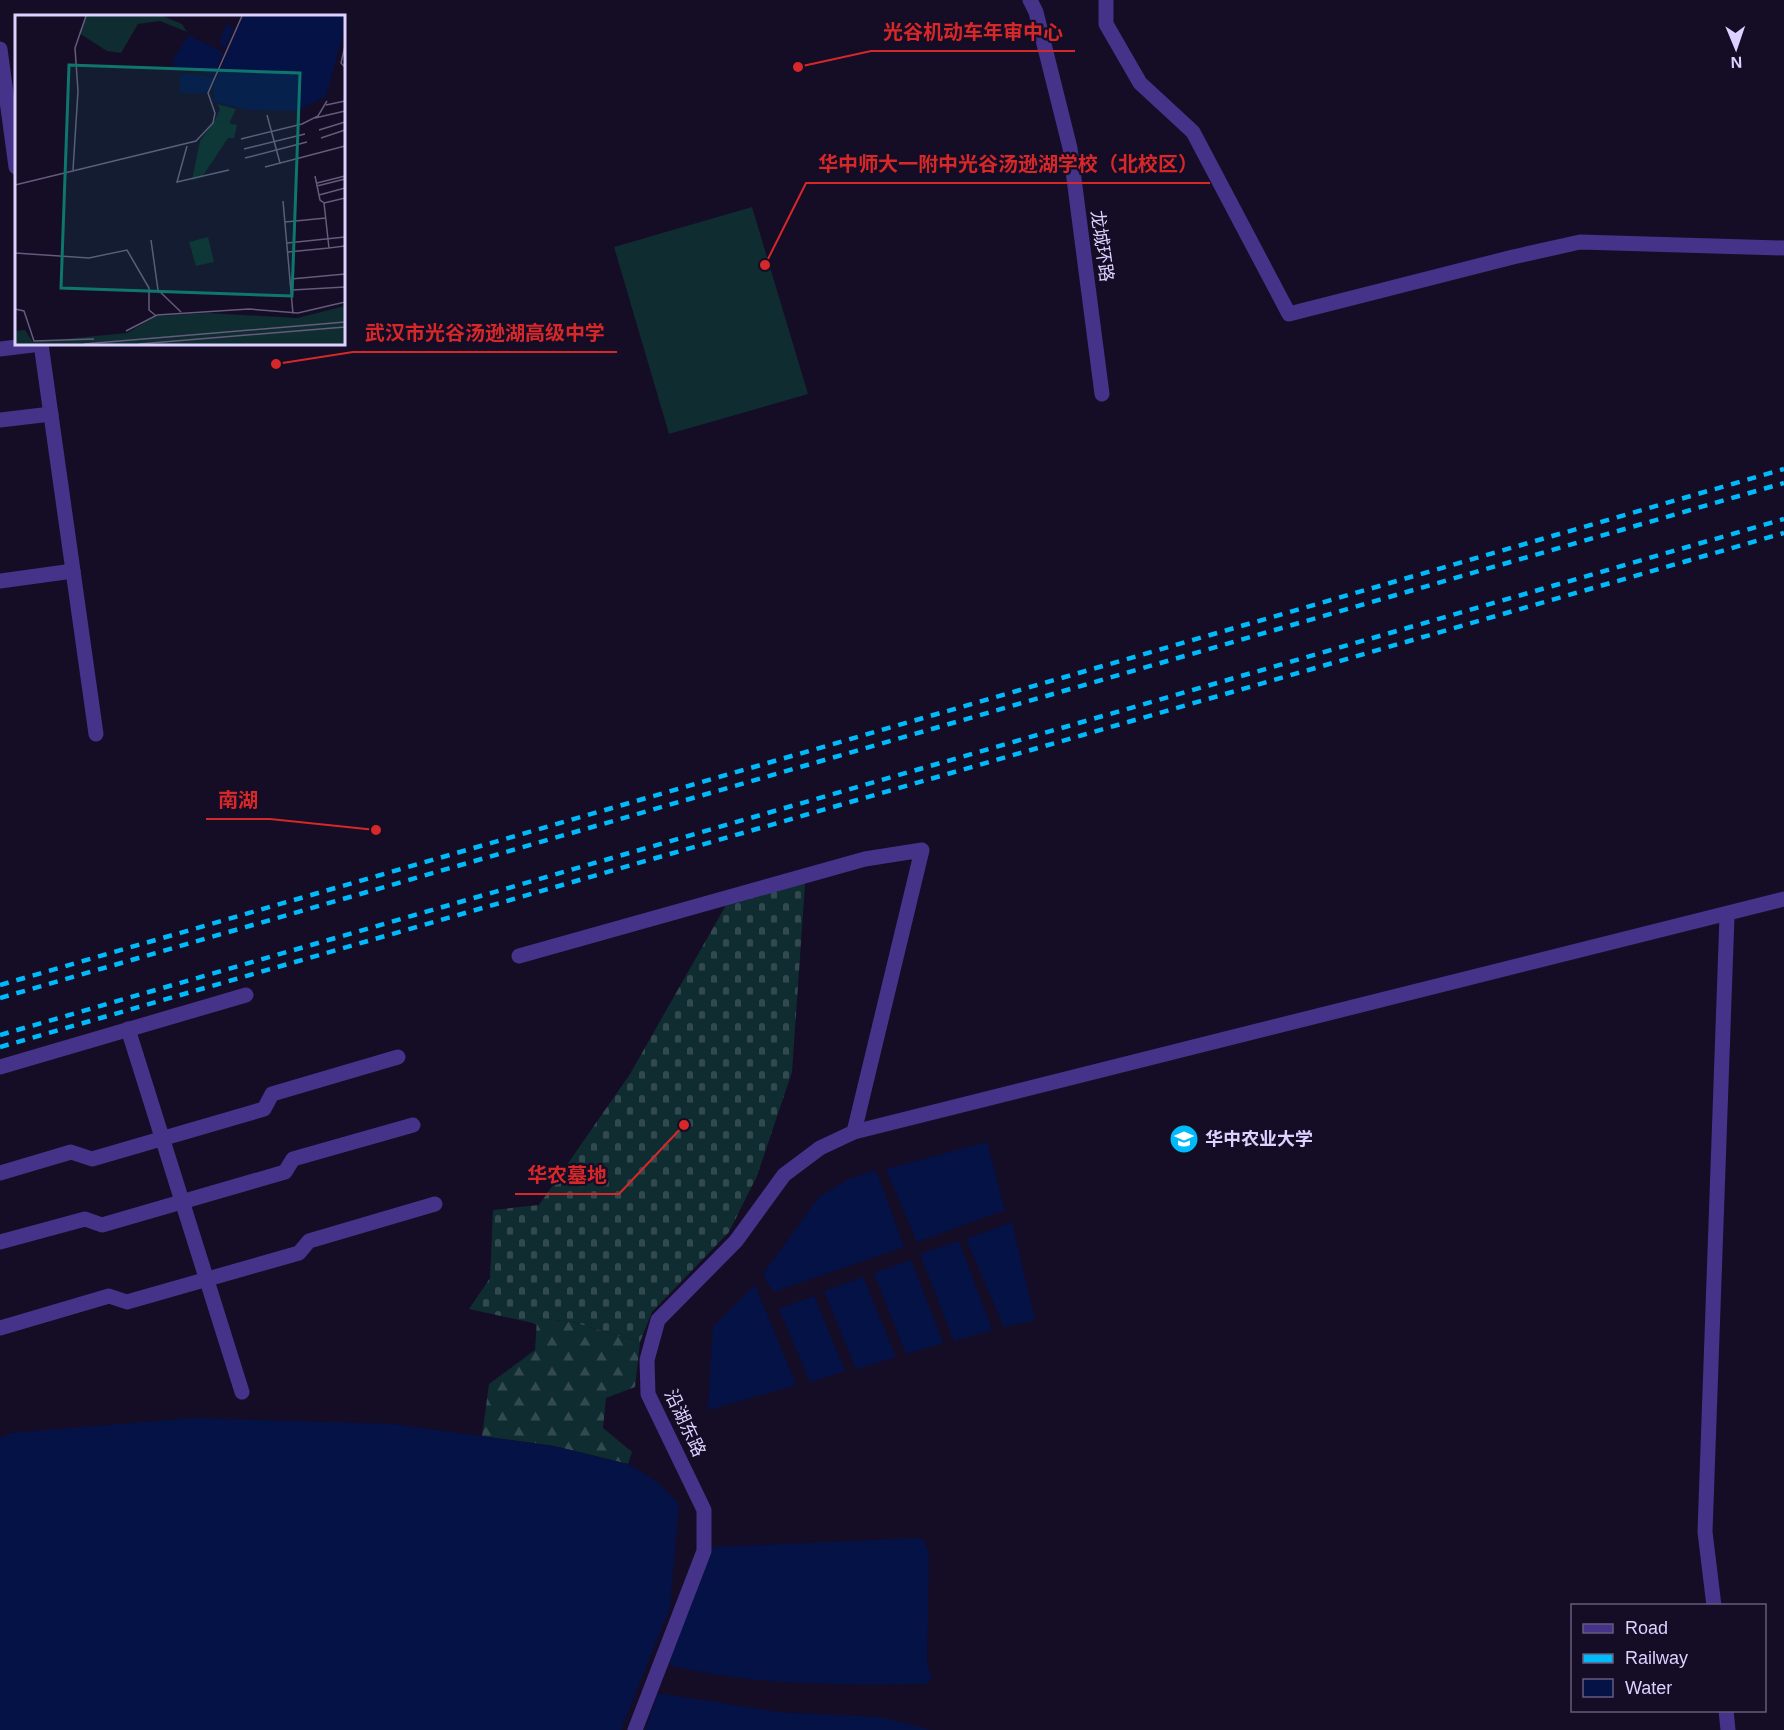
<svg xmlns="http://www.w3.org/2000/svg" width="1784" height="1730" font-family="Helvetica,'Noto Sans SC',sans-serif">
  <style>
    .forest { fill: url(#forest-firs) }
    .cemetery { fill: url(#cemetery-stones) }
    .pitch { fill: #0f2c30 }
    .water { fill: #051246 }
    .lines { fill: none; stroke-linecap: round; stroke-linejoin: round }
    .street { stroke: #443389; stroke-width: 15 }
    .rail { stroke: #00bbfc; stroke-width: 4.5; stroke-dasharray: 9 8; stroke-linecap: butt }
    .labels { text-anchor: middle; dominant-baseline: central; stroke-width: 4.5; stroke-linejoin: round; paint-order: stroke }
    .street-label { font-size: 18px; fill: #ddd1ff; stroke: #150c26 }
    .poi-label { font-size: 18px; font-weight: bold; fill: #ddd1ff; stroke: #150c26; text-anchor: start }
    .inset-road { fill: none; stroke: #655b7d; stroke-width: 1.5 }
    .view { fill: #0f766e; fill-opacity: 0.15; stroke: #0f766e; stroke-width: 3 }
    .inset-edge { fill: none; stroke: #ddd1ff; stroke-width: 3 }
    .leader { fill: none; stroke: #d62828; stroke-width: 2 }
    .callout-dot { fill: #d62828; stroke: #150c26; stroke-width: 2 }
    .callout-label { font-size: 20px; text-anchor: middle; font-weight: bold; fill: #d62828; stroke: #150c26; stroke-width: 4.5; stroke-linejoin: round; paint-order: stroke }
  </style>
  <defs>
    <pattern id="forest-firs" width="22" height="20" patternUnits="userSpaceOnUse" patternTransform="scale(1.5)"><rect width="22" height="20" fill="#0f2c30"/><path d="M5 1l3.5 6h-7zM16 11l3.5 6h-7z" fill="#324a4f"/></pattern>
    <pattern id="cemetery-stones" width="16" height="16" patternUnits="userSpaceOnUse" patternTransform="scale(1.5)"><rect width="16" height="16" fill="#0f2c30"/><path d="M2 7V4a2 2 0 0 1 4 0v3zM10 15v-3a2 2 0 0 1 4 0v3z" fill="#324a4f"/></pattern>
  </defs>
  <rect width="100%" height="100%" fill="#150c26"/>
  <!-- forest -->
  <path class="forest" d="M 537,1318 L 573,1322 L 640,1342 L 635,1387 L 606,1398 L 603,1428 L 632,1452 L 628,1464 L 554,1446 L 482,1436 L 489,1384 L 535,1350 Z"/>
  <!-- cemetery -->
  <path class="cemetery" d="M 806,870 L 792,1072 L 757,1176 L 729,1232 L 652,1312 L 640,1342 L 573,1322 L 538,1318 L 537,1324 L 469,1309 L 490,1278 L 493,1210 L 539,1205 L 630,1074 L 730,898 Z"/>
  <!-- pitch -->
  <path class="pitch" d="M 752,207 L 808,394 L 669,434 L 614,247 Z"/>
  <!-- water -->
  <g class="water">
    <path d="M 987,1142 L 1005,1210 L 917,1242 L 886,1169 Z"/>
    <path d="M 876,1170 L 904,1247 L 773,1292 L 763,1274 L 819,1197 L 849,1179 Z"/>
    <path d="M 1012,1222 L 1035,1320 L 1004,1327 L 966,1239 Z"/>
    <path d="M 959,1241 L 992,1330 L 954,1341 L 920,1254 Z"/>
    <path d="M 911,1260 L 943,1343 L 906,1354 L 874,1273 Z"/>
    <path d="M 863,1277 L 896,1357 L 856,1369 L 824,1291 Z"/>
    <path d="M 755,1285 L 796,1385 L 708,1410 L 713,1327 Z"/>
    <path d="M 814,1296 L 845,1371 L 810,1382 L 779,1309 Z"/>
    <path d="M 194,1418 L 392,1424 L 554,1446 L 628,1464 L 656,1481 L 679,1504 L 670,1607 L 621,1730 L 0,1730 L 0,1438 L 11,1433 Z"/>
    <path d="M 922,1538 L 929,1552 L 927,1665 L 932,1677 L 927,1684 C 839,1685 751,1686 665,1664 L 713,1547 Z"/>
    <path d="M 658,1693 L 778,1712 L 880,1717 L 931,1730 L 645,1730 Z"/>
  </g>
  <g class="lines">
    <!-- street -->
    <g class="street">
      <path d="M 1030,0 L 1036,12 L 1070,148 L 1102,394"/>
      <path d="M 1106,0 L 1106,24 L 1140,83 L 1193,132 L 1289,314 L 1513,257 L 1580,242 L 1784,248"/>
      <path d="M 0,49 L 16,167"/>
      <path d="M 41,344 L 96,734"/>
      <path d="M 0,349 L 41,344"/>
      <path d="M 0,420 L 51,414"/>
      <path d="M 0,581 L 73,571"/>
      <path d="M 519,956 L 865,859 L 922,850 L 854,1132"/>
      <path d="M 128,1029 L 242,1392"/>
      <path d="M 0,1067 L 246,995"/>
      <path d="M 0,1173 L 71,1152 L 92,1159 L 264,1109 L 272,1094 L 398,1057"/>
      <path d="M 0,1242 L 85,1219 L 102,1225 L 285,1172 L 293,1159 L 413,1125"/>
      <path d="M 0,1328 L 109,1296 L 127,1302 L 299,1253 L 309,1241 L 435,1204"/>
      <path d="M 1714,1606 L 1705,1532 L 1727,916"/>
      <path d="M 1726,1710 L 1728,1730"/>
      <path d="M 635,1730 L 704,1551 L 704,1510 L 648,1394 L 647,1360 L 658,1320 L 736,1241 L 784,1175 L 820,1148 L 854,1132 L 1784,899"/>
    </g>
    <!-- rail -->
    <g class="rail">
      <path d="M 0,985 L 1784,469"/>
      <path d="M 0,998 L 1784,483"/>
      <path d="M 0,1035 L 1784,519"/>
      <path d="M 0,1047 L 1784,533"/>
    </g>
  </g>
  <!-- icons -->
  <defs>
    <g id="university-disc" transform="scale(1.5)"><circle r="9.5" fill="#00bbfc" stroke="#150c26"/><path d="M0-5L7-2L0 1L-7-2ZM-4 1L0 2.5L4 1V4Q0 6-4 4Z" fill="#fff"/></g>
  </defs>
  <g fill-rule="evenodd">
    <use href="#university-disc" x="1184" y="1139"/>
  </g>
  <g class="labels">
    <!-- street labels -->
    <g class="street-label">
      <text transform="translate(1102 246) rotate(82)">龙城环路</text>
      <text transform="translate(685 1423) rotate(65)">沿湖东路</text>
    </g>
    <!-- poi labels -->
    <g class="poi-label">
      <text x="1205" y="1139">华中农业大学</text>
    </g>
  </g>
  <!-- overview -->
  <g transform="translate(15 15)">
    <rect width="330" height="330" fill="#150c26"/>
    <path d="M 71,1 L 148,1 L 167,9 L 172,17 L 145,6 L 123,9 L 106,38 L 92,36 L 64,18 Z" fill="#0f2c30"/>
    <path d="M 202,89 L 221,94 L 214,109 L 200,105 L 205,94 ZM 330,291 L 330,329 L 0,329 L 0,316 L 10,315 L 18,327 L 112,318 L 141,301 L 193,298 L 282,303 Z" fill="#0f2c30"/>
    <path d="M 200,105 L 222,110 L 219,123 L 213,123 L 187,162 L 177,165 L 185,126 Z" fill="#0f2c30"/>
    <path d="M 193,222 L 199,247 L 181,251 L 174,227 Z" fill="#0f2c30"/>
    <path d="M 228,1 L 328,1 L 328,19 L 311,81 L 282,96 L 233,95 L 199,87 L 198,71 ZM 211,9 L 219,13 L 210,33 L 204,29 ZM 173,20 L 208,37 L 200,60 L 160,52 L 157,47 ZM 165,59 L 185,60 L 199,63 L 192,78 L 165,78 Z" fill="#051246"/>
    <path class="inset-road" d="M 330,31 L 326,48 L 330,52M 311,90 L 330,86M 252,100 L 265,148M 300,103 L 330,96M 304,115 L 330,107M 306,123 L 330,115M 226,124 L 287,109 L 303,101 L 312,86M 172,131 L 162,167 L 214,155M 229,134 L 290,119M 230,143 L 292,127M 250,152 L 330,131M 58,155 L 63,76 L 60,33 L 71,1M 300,161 L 305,185 L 309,188 L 314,233 L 330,231M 302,168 L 330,161M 0,170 L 181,126 L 198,108 L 200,98 L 193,78 L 227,1M 302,171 L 330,164M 304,180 L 330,173M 268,186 L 278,299M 309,188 L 330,183M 270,207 L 311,203M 136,225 L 143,275 L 166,297M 272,228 L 330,222M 273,237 L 314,233M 0,238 L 74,243 L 112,235 L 134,273 L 134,295 L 140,300M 276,264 L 330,259M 277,275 L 330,272M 0,294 L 9,296 L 19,326 L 79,324M 111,316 L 142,300 L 234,294 L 283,298 L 330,287M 69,329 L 330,307M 124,329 L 330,312"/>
    <path class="view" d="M 54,50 L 285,58 L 277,281 L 46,273 Z"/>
    <rect width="330" height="330" class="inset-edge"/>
  </g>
  <!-- callouts -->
  <path class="leader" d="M798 67L871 51H1075M765 265L806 183H1210M276 364L353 352H617M376 830L270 819H206M684 1125L619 1194H515"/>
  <g class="callout-dot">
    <circle cx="798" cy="67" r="6"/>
    <circle cx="765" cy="265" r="6"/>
    <circle cx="276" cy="364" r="6"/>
    <circle cx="376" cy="830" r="6"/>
    <circle cx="684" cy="1125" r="6"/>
  </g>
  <g class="callout-label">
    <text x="973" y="39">光谷机动车年审中心</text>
    <text x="1008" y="171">华中师大一附中光谷汤逊湖学校（北校区）</text>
    <text x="485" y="340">武汉市光谷汤逊湖高级中学</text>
    <text x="238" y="807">南湖</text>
    <text x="567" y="1182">华农墓地</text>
  </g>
  <!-- legend -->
  <rect x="1571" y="1604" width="195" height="108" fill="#150c26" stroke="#655b7d" stroke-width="1.5"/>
  <rect x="1583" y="1624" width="30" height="9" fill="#443389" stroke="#655b7d" stroke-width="1.5"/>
  <text x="1625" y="1634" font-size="18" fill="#ddd1ff">Road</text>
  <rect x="1583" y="1654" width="30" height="9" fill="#00bbfc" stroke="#655b7d" stroke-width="1.5"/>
  <text x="1625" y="1664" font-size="18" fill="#ddd1ff">Railway</text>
  <rect x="1583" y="1679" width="30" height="18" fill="#051246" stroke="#655b7d" stroke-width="1.5"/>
  <text x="1625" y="1694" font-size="18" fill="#ddd1ff">Water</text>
  <!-- north arrow -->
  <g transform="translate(1736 48) rotate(178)" stroke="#150c26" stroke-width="4.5" paint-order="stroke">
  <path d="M0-4.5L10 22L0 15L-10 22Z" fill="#ddd1ff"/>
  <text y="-9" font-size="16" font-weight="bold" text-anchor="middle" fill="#ddd1ff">N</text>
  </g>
</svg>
